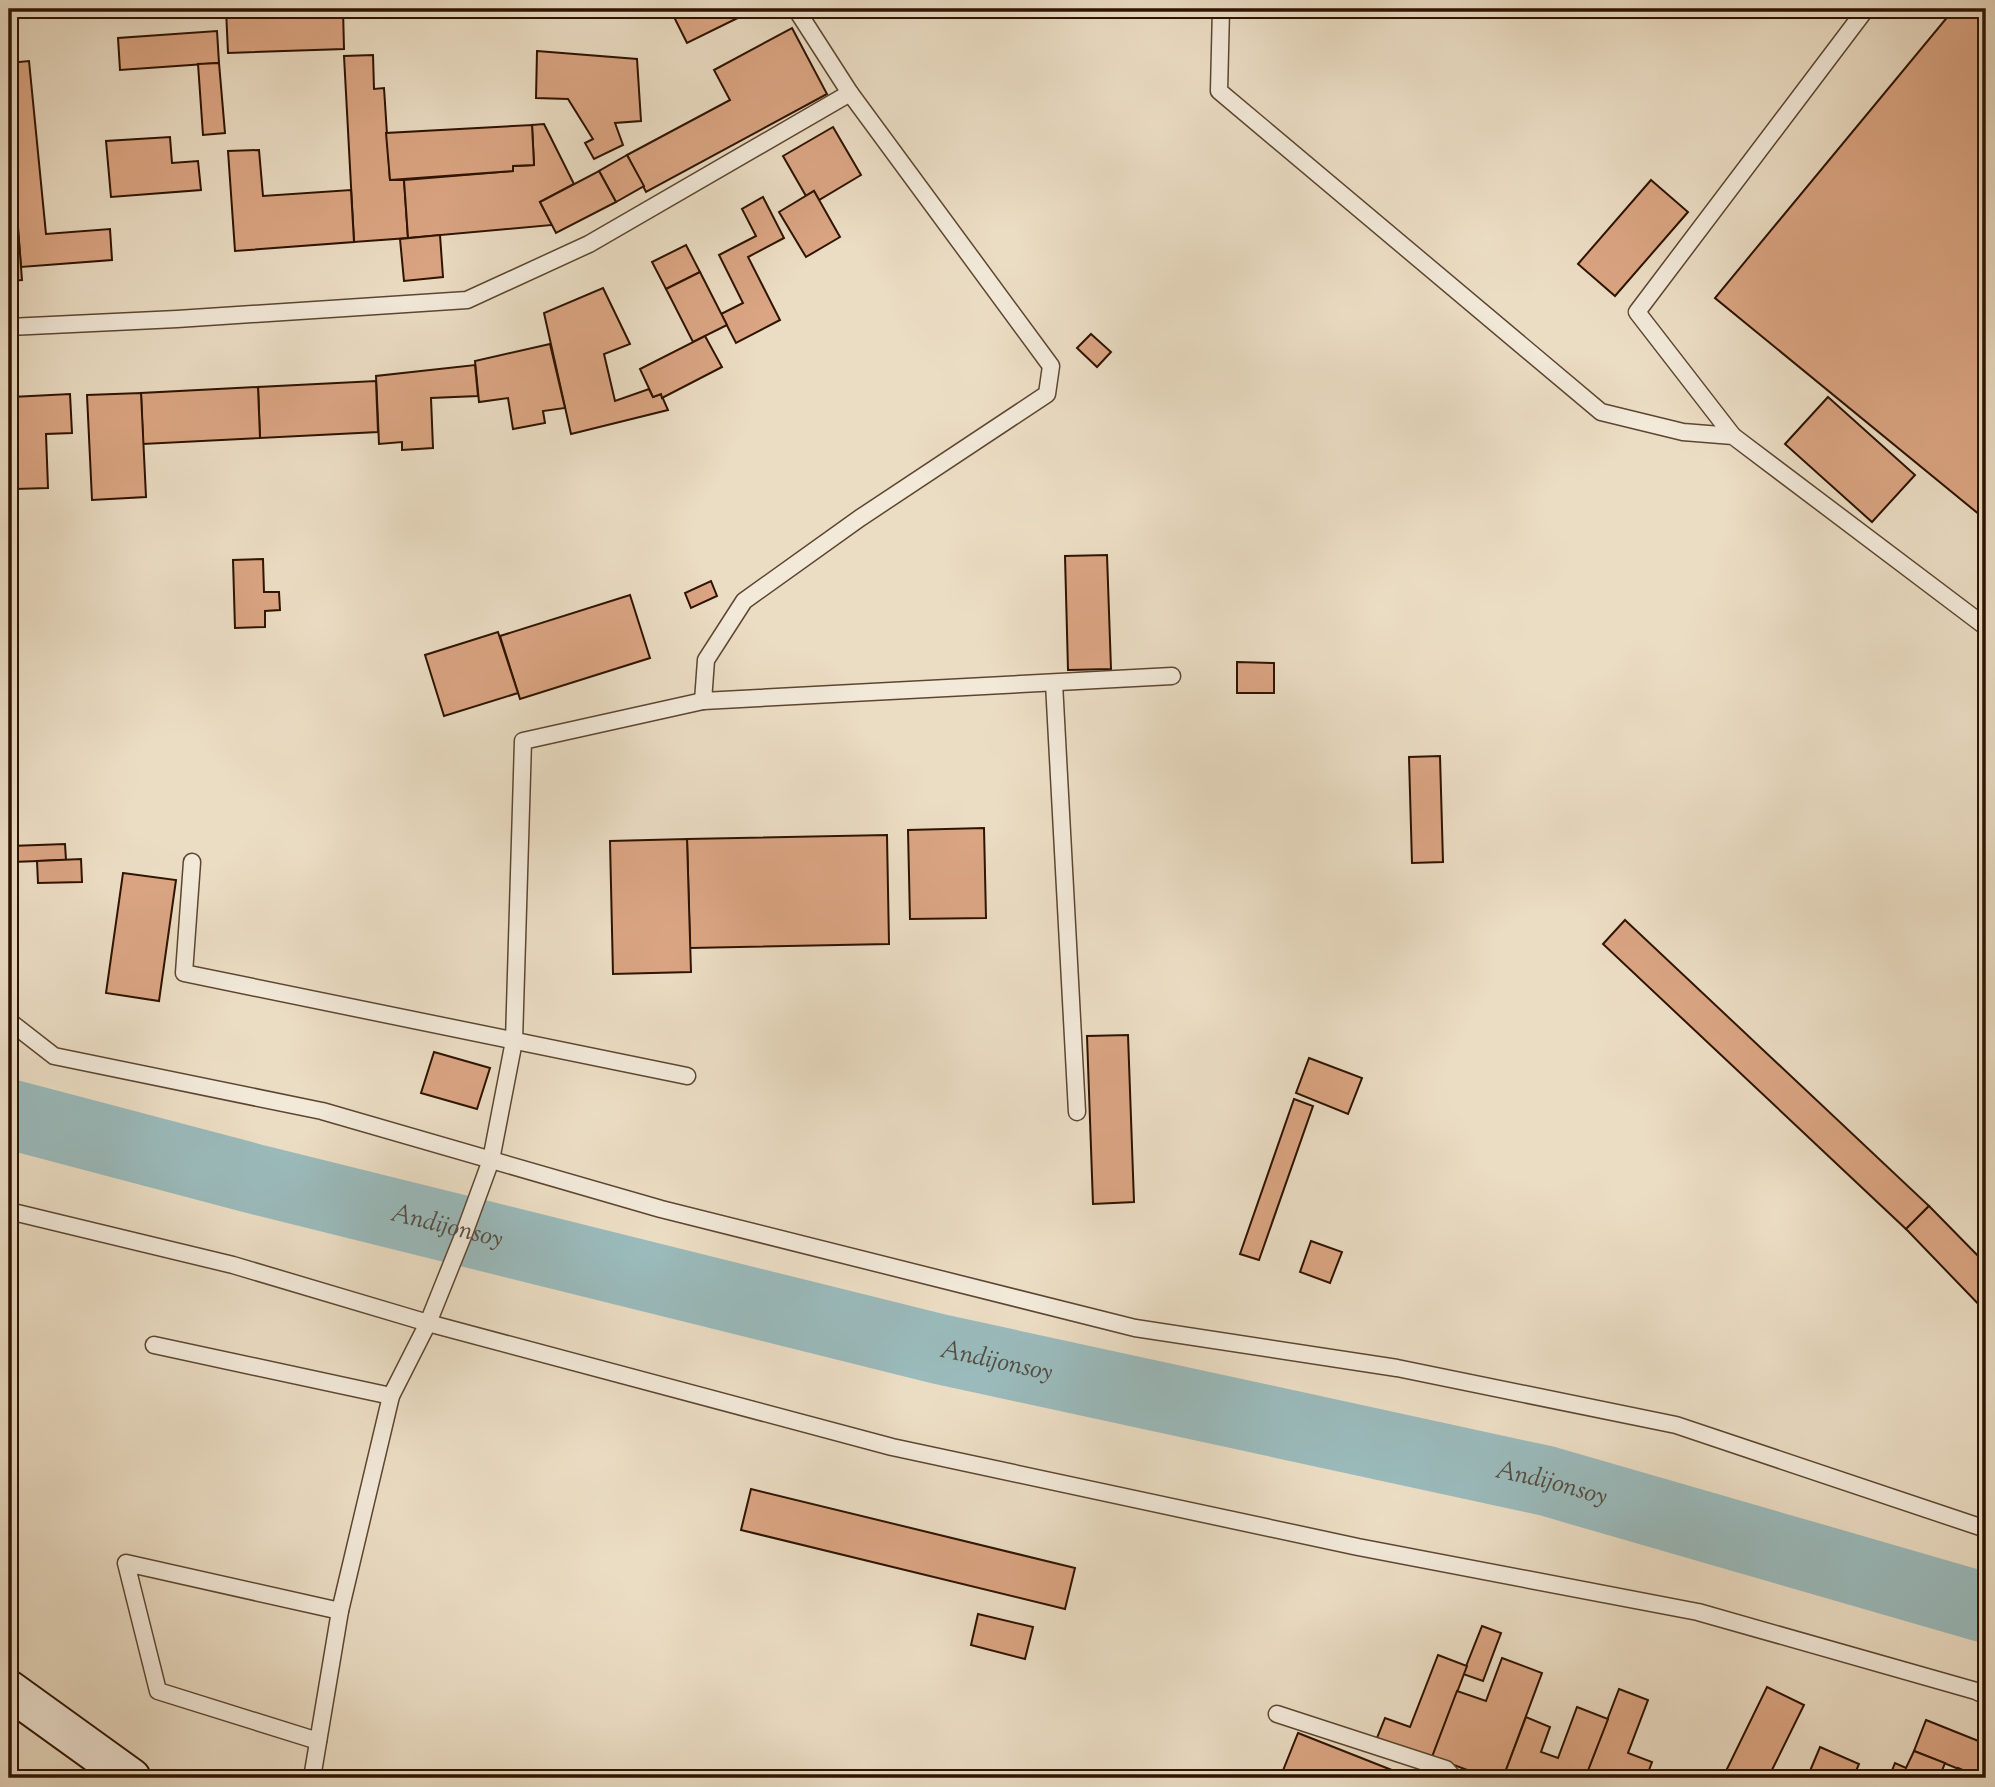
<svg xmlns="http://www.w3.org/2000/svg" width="1995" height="1787" font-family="'Sorts Mill Goudy',serif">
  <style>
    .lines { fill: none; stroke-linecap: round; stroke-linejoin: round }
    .river { stroke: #9ababb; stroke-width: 70 }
    .building { fill: #dba583; stroke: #2e1300; stroke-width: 2 }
    .service-casing { stroke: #5d4631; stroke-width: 19 }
    .secondary-casing { stroke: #2e1300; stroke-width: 42 }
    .service { stroke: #f2e9d9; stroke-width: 16 }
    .secondary { stroke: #f2e9d9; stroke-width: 38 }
    .labels { text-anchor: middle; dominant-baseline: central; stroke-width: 6; stroke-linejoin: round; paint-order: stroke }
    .water-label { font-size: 26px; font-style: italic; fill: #544d41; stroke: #f2e9d9 }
  </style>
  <rect width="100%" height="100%" fill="#ebddc4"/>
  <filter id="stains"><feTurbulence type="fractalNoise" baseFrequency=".00286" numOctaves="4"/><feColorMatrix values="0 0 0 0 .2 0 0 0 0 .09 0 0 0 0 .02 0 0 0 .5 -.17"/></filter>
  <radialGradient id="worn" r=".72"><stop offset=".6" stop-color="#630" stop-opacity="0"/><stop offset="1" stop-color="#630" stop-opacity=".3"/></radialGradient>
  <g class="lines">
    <!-- river -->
    <path class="river" id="s1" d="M 9,1114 L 251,1178 L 939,1349 L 1547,1481 L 1986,1608"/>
  </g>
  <!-- building -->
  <g class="building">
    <path d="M 226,9 L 343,9 L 344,49 L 228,53 Z"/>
    <path d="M 670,9 L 756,9 L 687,43 Z"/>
    <path d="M 1954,9 L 1986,9 L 1986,520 L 1715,298 Z"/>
    <path d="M 792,28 L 827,94 L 646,192 L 627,155 L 730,100 L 714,70 Z"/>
    <path d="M 217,31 L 219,63 L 120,70 L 118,38 Z"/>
    <path d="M 537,51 L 637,59 L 641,121 L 615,123 L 623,145 L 594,159 L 585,143 L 593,139 L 568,99 L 536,98 Z"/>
    <path d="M 373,55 L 374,89 L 384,88 L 390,180 L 404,180 L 408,238 L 354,242 L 344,56 Z"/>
    <path d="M 29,61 L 46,234 L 110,229 L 112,260 L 21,267 L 9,119 L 9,63 Z"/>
    <path d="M 219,63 L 225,133 L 203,135 L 198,64 Z"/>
    <path d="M 544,124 L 574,184 L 540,202 L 552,225 L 408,238 L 404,180 L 513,171 L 513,166 L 534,165 L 532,125 Z"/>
    <path d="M 532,125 L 534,165 L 513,166 L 513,171 L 390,180 L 386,133 Z"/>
    <path d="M 833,127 L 861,175 L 819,200 L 814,191 L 806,196 L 783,156 Z"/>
    <path d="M 170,137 L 172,163 L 198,161 L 201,190 L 111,197 L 106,141 Z"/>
    <path d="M 259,150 L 263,196 L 351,190 L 354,242 L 235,251 L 228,151 Z"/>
    <path d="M 627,155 L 644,186 L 616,202 L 599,171 Z"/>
    <path d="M 599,171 L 616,202 L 556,233 L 540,202 Z"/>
    <path d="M 9,175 L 14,175 L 22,280 L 9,281 Z"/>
    <path d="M 1651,180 L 1688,212 L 1615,296 L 1578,264 Z"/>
    <path d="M 814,191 L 840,237 L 806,257 L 779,212 Z"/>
    <path d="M 763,197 L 784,238 L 748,257 L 780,320 L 736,343 L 721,314 L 743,303 L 719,255 L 756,236 L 742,209 Z"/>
    <path d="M 440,235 L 443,277 L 404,281 L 400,239 Z"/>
    <path d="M 686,245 L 700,272 L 666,289 L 652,262 Z"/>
    <path d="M 700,272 L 727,325 L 693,342 L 666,289 Z"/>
    <path d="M 603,288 L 630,344 L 604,354 L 615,401 L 649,389 L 653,397 L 661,394 L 668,410 L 571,434 L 544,313 Z"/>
    <path d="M 1091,334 L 1111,352 L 1097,367 L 1077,348 Z"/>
    <path d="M 705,336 L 722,367 L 662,398 L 661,394 L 653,397 L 640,369 Z"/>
    <path d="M 550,344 L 565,408 L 543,411 L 545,423 L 513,429 L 508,398 L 479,402 L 475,361 Z"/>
    <path d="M 475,365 L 478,396 L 431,398 L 433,448 L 402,450 L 402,442 L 379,444 L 376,376 Z"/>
    <path d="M 376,381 L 378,432 L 260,438 L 258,387 Z"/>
    <path d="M 258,387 L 260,438 L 143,444 L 141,393 Z"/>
    <path d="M 141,393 L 146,497 L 92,500 L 87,395 Z"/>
    <path d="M 70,394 L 72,433 L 46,434 L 48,488 L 15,489 L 12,397 Z"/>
    <path d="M 1828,397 L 1915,475 L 1872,522 L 1785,444 Z"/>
    <path d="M 1107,555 L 1111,669 L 1068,670 L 1065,556 Z"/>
    <path d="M 263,559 L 264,592 L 279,592 L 280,610 L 265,611 L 265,627 L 235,628 L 233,560 Z"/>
    <path d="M 711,581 L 717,596 L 691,608 L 685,593 Z"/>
    <path d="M 630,595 L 650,658 L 520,699 L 500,636 Z"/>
    <path d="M 498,632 L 518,693 L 444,716 L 425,655 Z"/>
    <path d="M 1237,662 L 1274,663 L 1274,693 L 1237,693 Z"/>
    <path d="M 1440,756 L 1443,862 L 1412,863 L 1409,757 Z"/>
    <path d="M 984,828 L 986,918 L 910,919 L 908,830 Z"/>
    <path d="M 887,835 L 889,944 L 690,948 L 687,839 Z"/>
    <path d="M 687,839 L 691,972 L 613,974 L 610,841 Z"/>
    <path d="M 65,844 L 66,860 L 12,862 L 11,846 Z"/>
    <path d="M 81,859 L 82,882 L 38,883 L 37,861 Z"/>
    <path d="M 123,873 L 176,880 L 159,1001 L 106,993 Z"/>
    <path d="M 1625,920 L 1929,1206 L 1906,1229 L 1603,944 Z"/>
    <path d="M 1128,1035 L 1134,1202 L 1093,1204 L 1087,1036 Z"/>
    <path d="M 434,1052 L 490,1068 L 477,1109 L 421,1093 Z"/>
    <path d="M 1309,1058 L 1362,1078 L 1348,1114 L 1296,1093 Z"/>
    <path d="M 1294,1099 L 1313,1106 L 1259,1260 L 1240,1254 Z"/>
    <path d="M 1929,1206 L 1986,1264 L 1986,1312 L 1906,1229 Z"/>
    <path d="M 1311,1241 L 1342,1252 L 1330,1283 L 1300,1272 Z"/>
    <path d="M 751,1489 L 1075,1568 L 1065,1609 L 741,1530 Z"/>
    <path d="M 978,1614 L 1033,1627 L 1025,1659 L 971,1645 Z"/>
    <path d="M 1482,1626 L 1501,1633 L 1483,1681 L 1463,1674 Z"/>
    <path d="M 1438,1655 L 1467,1666 L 1432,1758 L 1377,1738 L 1385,1718 L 1410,1727 Z"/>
    <path d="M 1502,1658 L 1542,1673 L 1503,1778 L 1489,1778 L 1432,1757 L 1457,1691 L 1486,1701 Z"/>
    <path d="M 1767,1687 L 1804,1705 L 1768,1778 L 1736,1778 L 1725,1773 Z"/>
    <path d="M 1619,1689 L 1648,1700 L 1628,1753 L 1652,1762 L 1646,1778 L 1585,1778 Z"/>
    <path d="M 1577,1707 L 1608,1719 L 1585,1778 L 1503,1778 L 1526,1717 L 1550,1727 L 1541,1752 L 1558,1758 Z"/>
    <path d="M 1926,1720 L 1986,1744 L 1986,1778 L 1981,1778 L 1914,1751 Z"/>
    <path d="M 1298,1733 L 1412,1778 L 1280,1778 Z"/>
    <path d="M 1820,1747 L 1859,1764 L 1853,1778 L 1807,1778 Z"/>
    <path d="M 1914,1751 L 1945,1763 L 1939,1778 L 1889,1778 L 1895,1763 L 1906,1768 Z"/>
    <path d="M 1958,1768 L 1981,1778 L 1954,1778 Z"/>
  </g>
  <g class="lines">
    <!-- service casing -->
    <g class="service-casing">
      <g id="service">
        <path d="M 1221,9 L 1219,91 L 1601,412 L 1683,432 L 1733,436 L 1986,627"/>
        <path d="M 9,10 L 32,9"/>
        <path d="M 850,93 L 1051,366 L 1047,394 L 860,518 L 744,601 L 706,660 L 703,701 L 1172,676"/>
        <path d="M 9,327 L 177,319 L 467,300 L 589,244 L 850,93 L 796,9"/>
        <path d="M 1733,436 L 1637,312 L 1866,9"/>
        <path d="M 1054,683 L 1077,1112"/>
        <path d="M 192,862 L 184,973 L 687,1076"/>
        <path d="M 9,1021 L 54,1056 L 322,1111 L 661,1209 L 1135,1328 L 1397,1368 L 1676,1425 L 1986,1529"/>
        <path d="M 9,1211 L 233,1265 L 428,1323 L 892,1447 L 1358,1547 L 1698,1612 L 1976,1691 L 1986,1696"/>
        <path d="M 154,1345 L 391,1396"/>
        <path d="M 1277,1714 L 1446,1769 L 1454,1778"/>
        <path d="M 318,1741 L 158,1691 L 126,1563 L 340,1611"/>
        <path d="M 312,1778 L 340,1611 L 391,1396 L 428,1323 L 465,1231 L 491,1160 L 514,1041 L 523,741 L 703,701"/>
      </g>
    </g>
    <!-- secondary casing -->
    <g class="secondary-casing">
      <path id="secondary" d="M 9,1690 L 131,1778"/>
    </g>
    <!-- service -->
    <use href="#service" class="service"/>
    <!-- secondary -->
    <use href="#secondary" class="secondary"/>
  </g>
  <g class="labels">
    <!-- water labels -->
    <g class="water-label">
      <text stroke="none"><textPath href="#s1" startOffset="452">Andijonsoy</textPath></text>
      <text stroke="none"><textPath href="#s1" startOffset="1018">Andijonsoy</textPath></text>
      <text stroke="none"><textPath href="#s1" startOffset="1586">Andijonsoy</textPath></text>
    </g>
  </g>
  <!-- margin -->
  <rect width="1995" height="1787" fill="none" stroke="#ebddc4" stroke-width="35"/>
  <rect x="10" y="10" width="1974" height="1766" fill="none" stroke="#2e1300" stroke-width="3.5"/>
  <rect x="18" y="18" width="1960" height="1752" fill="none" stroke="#2e1300" stroke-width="2"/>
  <rect width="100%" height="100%" filter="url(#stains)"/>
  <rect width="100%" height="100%" fill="url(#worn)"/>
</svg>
